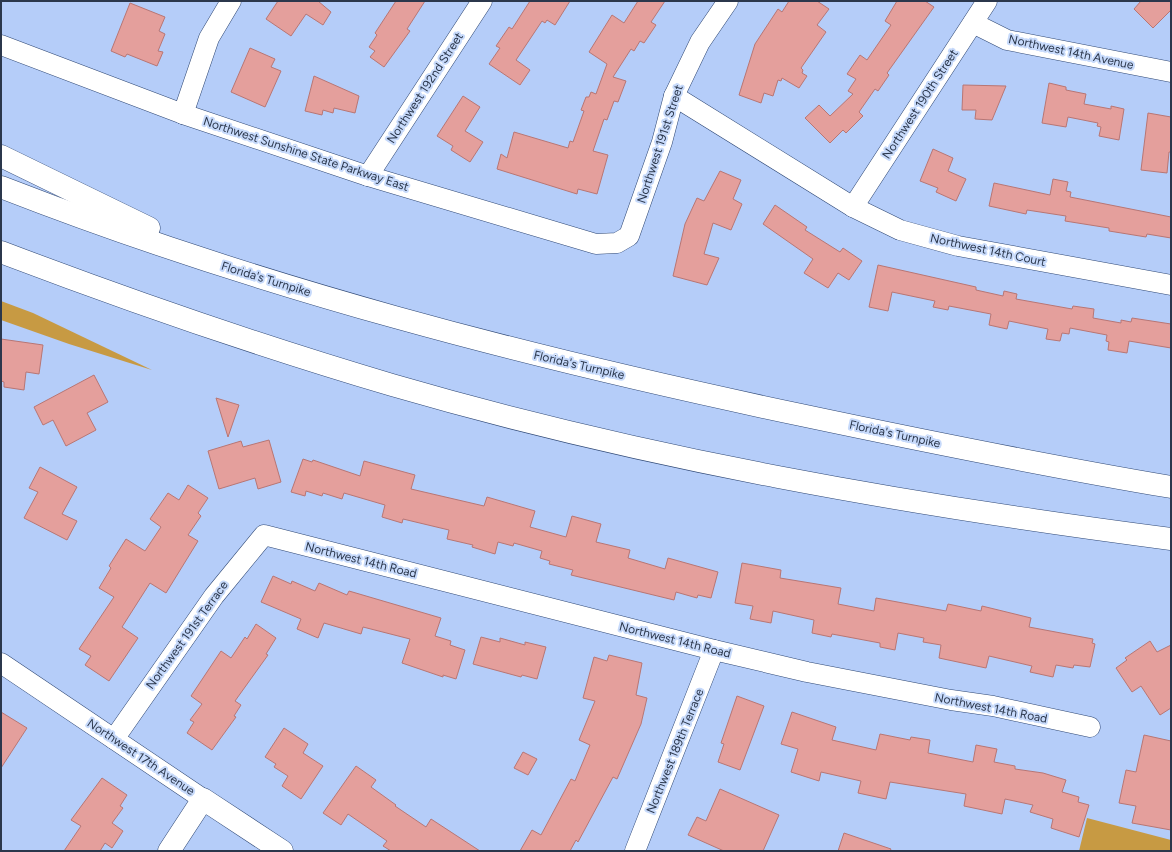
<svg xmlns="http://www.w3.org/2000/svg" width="1172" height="852" font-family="Figtree,sans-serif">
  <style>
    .green { fill: #c79a43 }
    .building { fill: #e49f9c; stroke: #b87674 }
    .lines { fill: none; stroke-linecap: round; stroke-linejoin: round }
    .minor-casing { stroke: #2f4875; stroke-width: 21 }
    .tertiary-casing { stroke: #2f4875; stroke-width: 23 }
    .motorway-casing { stroke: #2f4875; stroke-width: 23 }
    .minor { stroke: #fff; stroke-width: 20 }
    .tertiary { stroke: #fff; stroke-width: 22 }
    .motorway { stroke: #fff; stroke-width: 22 }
    .labels { text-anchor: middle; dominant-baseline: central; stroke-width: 4; stroke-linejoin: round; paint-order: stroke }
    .street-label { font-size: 12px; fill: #2b374c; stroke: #c7dafb }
  </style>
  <rect width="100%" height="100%" fill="#b5cdf9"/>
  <!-- green -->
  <g class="green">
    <path d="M 1,301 L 33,313 L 152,370 L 69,344 L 1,320 Z"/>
    <path d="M 1087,818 L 1171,840 L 1171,851 L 1079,851 Z"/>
  </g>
  <!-- building -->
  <g class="building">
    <path d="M 278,1 L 318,1 L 331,12 L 323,25 L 306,14 L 291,36 L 266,19 Z"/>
    <path d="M 396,1 L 425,1 L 407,29 L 410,31 L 384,67 L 370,57 L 375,51 L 369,47 L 377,35 L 375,33 Z"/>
    <path d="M 530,1 L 570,1 L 555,25 L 547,20 L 545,23 L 542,21 L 516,60 L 530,70 L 520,85 L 489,64 L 500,48 L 496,46 L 509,27 L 512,29 Z"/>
    <path d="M 638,1 L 665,1 L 651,22 L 656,25 L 644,43 L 640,41 L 634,51 L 631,49 L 613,77 L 626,81 L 618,102 L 614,101 L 607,120 L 604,119 L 593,151 L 608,155 L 597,194 L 578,189 L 577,194 L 497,169 L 501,154 L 507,158 L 514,132 L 568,148 L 570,141 L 573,142 L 584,111 L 581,110 L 586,97 L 589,97 L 591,92 L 596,94 L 607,64 L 589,52 L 612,15 L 624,23 Z"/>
    <path d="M 789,1 L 817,1 L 829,9 L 817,25 L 826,32 L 801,68 L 803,70 L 802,73 L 807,76 L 799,88 L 782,78 L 781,81 L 778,80 L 773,96 L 764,93 L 761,103 L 739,95 L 755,44 L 778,9 L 782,12 Z"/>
    <path d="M 897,1 L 925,1 L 934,7 L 887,73 L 889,75 L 878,91 L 875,89 L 859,112 L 863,116 L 846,133 L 843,130 L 830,143 L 805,118 L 819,105 L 830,116 L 853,94 L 848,91 L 856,79 L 847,74 L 860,55 L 867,60 L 891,25 L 885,21 Z"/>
    <path d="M 1141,1 L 1171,1 L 1171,10 L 1153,28 L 1134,9 Z"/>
    <path d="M 130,3 L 165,17 L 159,31 L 165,34 L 158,51 L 163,52 L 157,66 L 127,54 L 125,57 L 111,51 Z"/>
    <path d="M 250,48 L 275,59 L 271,67 L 281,71 L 265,107 L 231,92 Z"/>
    <path d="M 314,76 L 359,96 L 355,113 L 334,108 L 333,113 L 323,110 L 322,115 L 305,111 Z"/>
    <path d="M 1049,83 L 1066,87 L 1066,90 L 1086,94 L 1084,104 L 1111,109 L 1111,106 L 1124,109 L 1119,140 L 1099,136 L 1101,127 L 1097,126 L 1098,123 L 1068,117 L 1066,127 L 1042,123 Z"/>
    <path d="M 963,85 L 1006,86 L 992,120 L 975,119 L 976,110 L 962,110 Z"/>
    <path d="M 463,96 L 480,107 L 465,131 L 483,142 L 470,162 L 451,150 L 453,146 L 437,136 Z"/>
    <path d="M 1148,113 L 1171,117 L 1171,152 L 1169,152 L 1167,173 L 1141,170 Z"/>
    <path d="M 933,149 L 953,158 L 948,171 L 966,179 L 956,201 L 936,192 L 938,188 L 920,181 Z"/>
    <path d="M 720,171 L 741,180 L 733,199 L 742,204 L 731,230 L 713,223 L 704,254 L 719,258 L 707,285 L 673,276 L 685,224 L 697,198 L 704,201 Z"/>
    <path d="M 1053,179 L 1068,182 L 1066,191 L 1071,192 L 1070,197 L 1171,217 L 1171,238 L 1147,234 L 1146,237 L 1109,231 L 1109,228 L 1065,221 L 1066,216 L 1027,210 L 1026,214 L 989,206 L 994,183 L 1050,195 Z"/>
    <path d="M 775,205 L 807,227 L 805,230 L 840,252 L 843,248 L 862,261 L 849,280 L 838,273 L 828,288 L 804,273 L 813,259 L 763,224 Z"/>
    <path d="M 878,265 L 976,287 L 976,290 L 1003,296 L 1004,291 L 1017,294 L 1016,299 L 1072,309 L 1073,306 L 1094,309 L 1093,318 L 1121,323 L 1121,320 L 1131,322 L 1132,318 L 1171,324 L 1171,348 L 1129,341 L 1127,353 L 1108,350 L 1109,342 L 1106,341 L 1107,335 L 1070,328 L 1069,334 L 1062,333 L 1060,341 L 1046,339 L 1048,329 L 1009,321 L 1007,329 L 989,325 L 991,314 L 949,306 L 948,310 L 933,307 L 935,301 L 892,292 L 888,311 L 869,307 Z"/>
    <path d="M 1,339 L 43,345 L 39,374 L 26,372 L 24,390 L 4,387 L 4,382 L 1,381 Z"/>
    <path d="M 94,375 L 108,402 L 87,413 L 96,430 L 66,446 L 53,420 L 43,425 L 34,407 Z"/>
    <path d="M 216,398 L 239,405 L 228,437 Z"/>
    <path d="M 269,440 L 281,482 L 258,489 L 255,478 L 219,489 L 208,451 L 241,441 L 243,447 Z"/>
    <path d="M 303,459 L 312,462 L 313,460 L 360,476 L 364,461 L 415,475 L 411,489 L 484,506 L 487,497 L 535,511 L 530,527 L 566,537 L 572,516 L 601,524 L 596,542 L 630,550 L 628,558 L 665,569 L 668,558 L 718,572 L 711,598 L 698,595 L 697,598 L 676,592 L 674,600 L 571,575 L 573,570 L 549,564 L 550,561 L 540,558 L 542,551 L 514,543 L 513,546 L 498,542 L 495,554 L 472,547 L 473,545 L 447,539 L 449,530 L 403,519 L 402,523 L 382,517 L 385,505 L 344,493 L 342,499 L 323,493 L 322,496 L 306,491 L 305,496 L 291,492 Z"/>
    <path d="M 40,467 L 77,487 L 62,514 L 77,521 L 67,540 L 24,518 L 38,492 L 29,488 Z"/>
    <path d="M 188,485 L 208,498 L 198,513 L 201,516 L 188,535 L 198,541 L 166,593 L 150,583 L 122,627 L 138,638 L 109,681 L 85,665 L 91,656 L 79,649 L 114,597 L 99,588 L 111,568 L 109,566 L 126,539 L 145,551 L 161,527 L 150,519 L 168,493 L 179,500 Z"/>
    <path d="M 742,563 L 781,570 L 780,578 L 841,588 L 838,604 L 874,611 L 876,598 L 946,611 L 948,604 L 981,611 L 982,606 L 1031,618 L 1029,627 L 1093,639 L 1092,643 L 1095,644 L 1090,667 L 1074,665 L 1073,668 L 1056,665 L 1053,677 L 1030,672 L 1032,666 L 989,656 L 986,668 L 939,658 L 941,645 L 923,642 L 924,638 L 898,633 L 895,650 L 880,647 L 880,643 L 832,634 L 831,637 L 812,633 L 814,620 L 773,611 L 771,623 L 750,619 L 753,606 L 735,603 Z"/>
    <path d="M 273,576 L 291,584 L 292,581 L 315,591 L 319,583 L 347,595 L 349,591 L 441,618 L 435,636 L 451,641 L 450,645 L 465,650 L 456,679 L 443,675 L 443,677 L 402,663 L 410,639 L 363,627 L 361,634 L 324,623 L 318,638 L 297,629 L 301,619 L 261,602 Z"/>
    <path d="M 256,624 L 276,638 L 266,654 L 268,655 L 235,701 L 241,705 L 234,716 L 236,717 L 212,750 L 187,733 L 194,722 L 190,720 L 202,704 L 191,696 L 221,651 L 231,658 L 245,637 L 247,639 Z"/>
    <path d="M 481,637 L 500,642 L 500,638 L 525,645 L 525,642 L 546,647 L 537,679 L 522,675 L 521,677 L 473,664 Z"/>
    <path d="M 1150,641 L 1157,652 L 1171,645 L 1171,708 L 1160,715 L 1141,686 L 1132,692 L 1116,668 L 1127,660 L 1125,658 Z"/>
    <path d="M 609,655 L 642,663 L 636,695 L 647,698 L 641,724 L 617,779 L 613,777 L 578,842 L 576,840 L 570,851 L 520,851 L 532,830 L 541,835 L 571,779 L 575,781 L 590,745 L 579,740 L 595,701 L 583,698 L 594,657 L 607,661 Z"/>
    <path d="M 737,696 L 764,706 L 740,770 L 718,762 L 724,744 L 721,743 Z"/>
    <path d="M 1,712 L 27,728 L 1,768 Z"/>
    <path d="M 792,712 L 836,727 L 832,740 L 876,750 L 880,734 L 910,740 L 911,737 L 930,740 L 928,753 L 973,762 L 976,745 L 997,749 L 994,762 L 1015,766 L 1015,769 L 1043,773 L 1066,780 L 1062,792 L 1079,797 L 1078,802 L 1089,805 L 1079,837 L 1051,828 L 1053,819 L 1030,812 L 1033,805 L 1005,799 L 1002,814 L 964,806 L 966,794 L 890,782 L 886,799 L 858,793 L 861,781 L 821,772 L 819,781 L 791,772 L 798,749 L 781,744 Z"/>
    <path d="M 284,728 L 308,744 L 303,753 L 323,766 L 301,799 L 282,786 L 288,776 L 274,767 L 276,764 L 265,757 Z"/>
    <path d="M 1144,735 L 1171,741 L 1171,830 L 1132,823 L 1136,806 L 1119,803 L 1126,770 L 1136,772 Z"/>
    <path d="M 523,752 L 537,759 L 528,775 L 514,768 Z"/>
    <path d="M 356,766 L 376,780 L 371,787 L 396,805 L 395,806 L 426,827 L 431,819 L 480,851 L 391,851 L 383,846 L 387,841 L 348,814 L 341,825 L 323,813 Z"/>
    <path d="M 102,778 L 127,795 L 120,806 L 123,808 L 112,823 L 123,831 L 112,848 L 105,843 L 100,851 L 64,851 L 81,826 L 71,820 Z"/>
    <path d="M 720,789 L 779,815 L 763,851 L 724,851 L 688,835 L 697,817 L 706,821 Z"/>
    <path d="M 844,833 L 891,849 L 890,851 L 838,851 Z"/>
  </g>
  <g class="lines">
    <!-- minor casing -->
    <g class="minor-casing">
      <g id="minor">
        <path d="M 973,23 L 1007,40 L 1171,72"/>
        <path d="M 1,45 L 183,114 L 368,176 L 596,244 L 617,243 L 629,236 L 662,142 L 674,96 L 700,42 L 728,1"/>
        <path d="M 674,96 L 853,207 L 900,230 L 958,246 L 1171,285"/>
        <path d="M 183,114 L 209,38 L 231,1"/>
        <path d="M 368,176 L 482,1"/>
        <path d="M 853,207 L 987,1"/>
        <path d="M 1,663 L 203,799"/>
        <path d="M 114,739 L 214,596 L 264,535 L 714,650 L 807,672 L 951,700 L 993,706 L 1090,727"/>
        <path d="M 635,851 L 714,650"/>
      </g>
    </g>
    <!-- tertiary casing -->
    <g class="tertiary-casing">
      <path id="tertiary" d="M 169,851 L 203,799 L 282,851"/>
    </g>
    <!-- motorway casing -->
    <g class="motorway-casing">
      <g id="motorway">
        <path d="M 1,156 L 149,228"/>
        <path d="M 1,187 C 260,288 530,358 801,415 C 924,441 1047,466 1171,487"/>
        <path d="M 1,252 C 130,301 260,346 392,385 C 646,459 908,505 1171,539"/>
      </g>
    </g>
    <!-- minor -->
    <use href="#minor" class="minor"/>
    <!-- tertiary -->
    <use href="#tertiary" class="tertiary"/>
    <!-- motorway -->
    <use href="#motorway" class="motorway"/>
  </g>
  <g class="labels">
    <!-- street labels -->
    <g class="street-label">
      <text transform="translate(1071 52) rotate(12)">Northwest 14th Avenue</text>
      <text transform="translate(425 88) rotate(-57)">Northwest 192nd Street</text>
      <text transform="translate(920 104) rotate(-57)">Northwest 190th Street</text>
      <text transform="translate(660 144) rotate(-72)">Northwest 191st Street</text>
      <text transform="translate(306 154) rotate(18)">Northwest Sunshine State Parkway East</text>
      <text transform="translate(988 250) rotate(12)">Northwest 14th Court</text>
      <text transform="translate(266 279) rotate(17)">Florida's Turnpike</text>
      <text transform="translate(579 365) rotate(13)">Florida's Turnpike</text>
      <text transform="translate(895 434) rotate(12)">Florida's Turnpike</text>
      <text transform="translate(361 560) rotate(14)">Northwest 14th Road</text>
      <text transform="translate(187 635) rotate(-54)">Northwest 191st Terrace</text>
      <text transform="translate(675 640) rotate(14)">Northwest 14th Road</text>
      <text transform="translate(991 708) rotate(11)">Northwest 14th Road</text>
      <text transform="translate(675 751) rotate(-68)">Northwest 189th Terrace</text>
      <text transform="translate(141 757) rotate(34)">Northwest 17th Avenue</text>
    </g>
  </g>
  <!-- border -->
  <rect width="1172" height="852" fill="none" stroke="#2b374c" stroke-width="4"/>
</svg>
